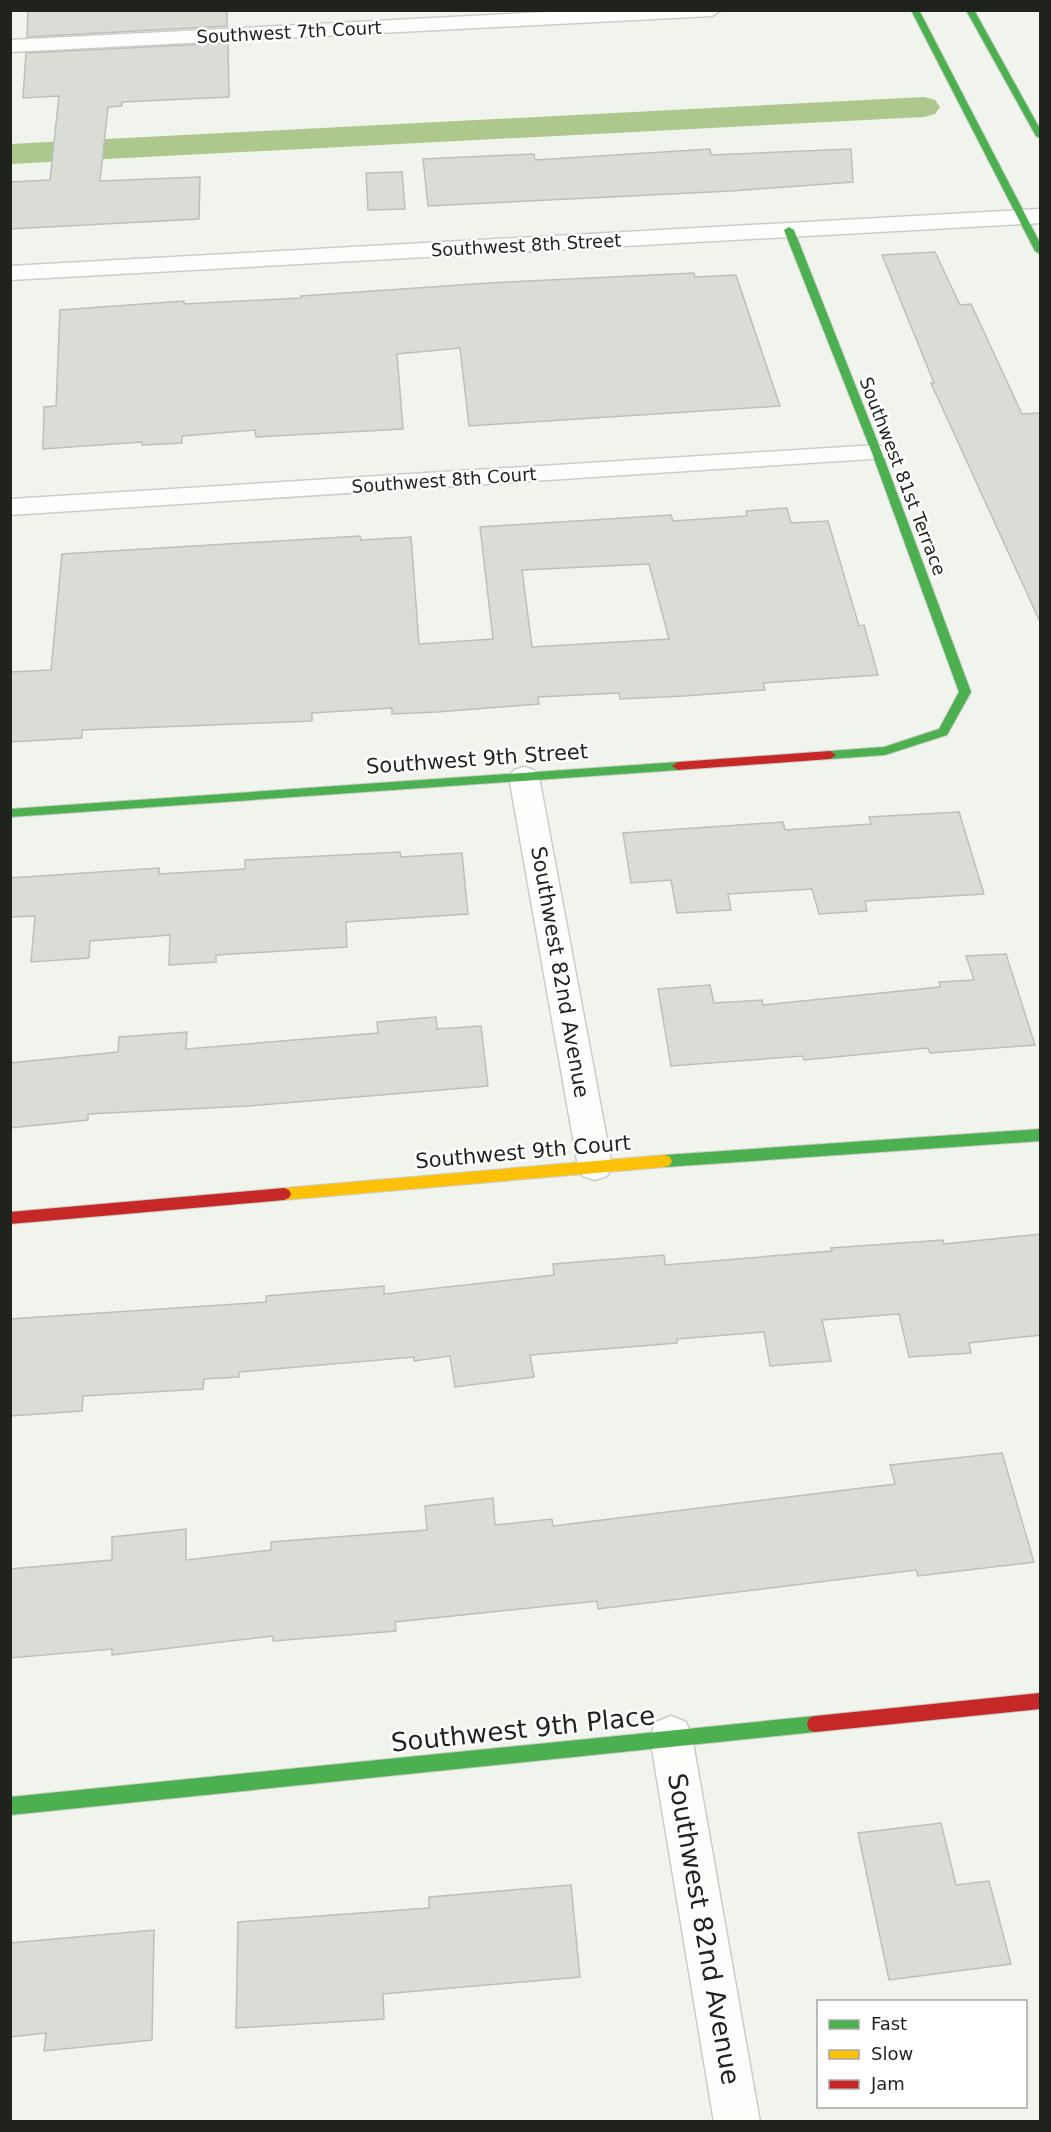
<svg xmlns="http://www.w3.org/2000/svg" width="1051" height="2132" font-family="'DejaVu Sans',sans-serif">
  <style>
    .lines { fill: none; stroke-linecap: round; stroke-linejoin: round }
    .canal { fill: #adc78d; fill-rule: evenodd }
    .building { fill: #daddd6; stroke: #bdc0ba; stroke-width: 1.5; fill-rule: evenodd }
    .street-casing { stroke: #cbcec8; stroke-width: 3 }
    .fast-casing { stroke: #cbcec8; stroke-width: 2 }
    .slow-casing { stroke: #cbcec8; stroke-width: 2 }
    .jam-casing { stroke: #cbcec8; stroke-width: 2 }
    .street { fill: #fdfdfc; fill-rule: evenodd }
    .fast { fill: #4caf50; fill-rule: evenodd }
    .slow { fill: #ffc107; fill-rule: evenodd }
    .jam { fill: #c62828; fill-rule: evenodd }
    .labels { text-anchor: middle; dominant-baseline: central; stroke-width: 5; stroke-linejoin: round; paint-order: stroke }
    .far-street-label { font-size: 18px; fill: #1f221d; stroke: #fff }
    .street-label { font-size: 21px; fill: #1f221d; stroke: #fff }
    .near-street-label { font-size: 26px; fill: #1f221d; stroke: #fff }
  </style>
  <rect width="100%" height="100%" fill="#f0f4ec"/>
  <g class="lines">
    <!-- canal -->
    <path class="canal" d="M 924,97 L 935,100 L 940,107 L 935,114 L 924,117 L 10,164 L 10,144 Z"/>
  </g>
  <!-- building -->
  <g class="building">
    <path d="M 28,10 L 227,10 L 227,26 L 27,37 Z"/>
    <path d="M 228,43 L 229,97 L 122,102 L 122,106 L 108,107 L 100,181 L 200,177 L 199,219 L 10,229 L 10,182 L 50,180 L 59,96 L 23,98 L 26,53 Z"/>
    <path d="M 710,149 L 711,155 L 851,149 L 853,182 L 731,191 L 428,206 L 423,159 L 534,154 L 535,160 Z"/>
    <path d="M 402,172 L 405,209 L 368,210 L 366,173 Z"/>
    <path d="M 935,252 L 960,305 L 971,304 L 1022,414 L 1041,413 L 1041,624 L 931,383 L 934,383 L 882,255 Z"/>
    <path d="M 694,273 L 695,277 L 736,275 L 780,406 L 469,426 L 460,348 L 397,354 L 403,429 L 256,437 L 255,430 L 182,436 L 182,443 L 142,445 L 142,442 L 43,449 L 44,407 L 56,406 L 60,310 L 184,301 L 184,304 L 301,298 L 301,296 L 489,283 Z"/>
    <path d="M 787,508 L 791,523 L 828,521 L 859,626 L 864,625 L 878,675 L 763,683 L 765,690 L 684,696 L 620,699 L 619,693 L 538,697 L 539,704 L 437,712 L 392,714 L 392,708 L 312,713 L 312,721 L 82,730 L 82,738 L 10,742 L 10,672 L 51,670 L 62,554 L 360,536 L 361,540 L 411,537 L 419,644 L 493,639 L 480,527 L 671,515 L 673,521 L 747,516 L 746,511 ZM 649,564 L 669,639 L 532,647 L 522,570 Z"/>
    <path d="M 959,812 L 984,894 L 865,901 L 867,911 L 819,914 L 812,889 L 728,894 L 731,910 L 677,913 L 671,880 L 631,883 L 623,833 L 783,822 L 785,830 L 871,824 L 869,817 Z"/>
    <path d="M 400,852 L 401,857 L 462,853 L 468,914 L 346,922 L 347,947 L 216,955 L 216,962 L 169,965 L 170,935 L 90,941 L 89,958 L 31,962 L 35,916 L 10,917 L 10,878 L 159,868 L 159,874 L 245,869 L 245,860 Z"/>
    <path d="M 1006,954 L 1035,1045 L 930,1053 L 928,1048 L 804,1060 L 802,1056 L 671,1066 L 658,989 L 710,985 L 714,1003 L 762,1000 L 763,1005 L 940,987 L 939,982 L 974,980 L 966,956 Z"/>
    <path d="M 436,1017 L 437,1029 L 481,1026 L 488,1086 L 248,1106 L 88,1114 L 88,1120 L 10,1128 L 10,1063 L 118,1052 L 119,1037 L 187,1032 L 186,1049 L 378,1033 L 377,1022 Z"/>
    <path d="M 1041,1234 L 1041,1335 L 969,1343 L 971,1353 L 909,1357 L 899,1314 L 822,1320 L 831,1361 L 770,1366 L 764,1332 L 677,1339 L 677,1343 L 530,1355 L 534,1377 L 455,1387 L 450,1356 L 414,1361 L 414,1357 L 239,1372 L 239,1377 L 204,1379 L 203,1389 L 83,1396 L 82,1411 L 10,1416 L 10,1319 L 266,1302 L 266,1296 L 384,1286 L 384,1294 L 554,1275 L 553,1264 L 664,1255 L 665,1265 L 832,1251 L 831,1248 L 943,1240 L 944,1244 Z"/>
    <path d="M 1002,1453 L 1034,1562 L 918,1576 L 916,1570 L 598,1609 L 597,1601 L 395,1622 L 396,1631 L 273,1641 L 273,1636 L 112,1655 L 112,1649 L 10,1658 L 10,1569 L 112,1560 L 112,1537 L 186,1529 L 186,1560 L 271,1550 L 271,1542 L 427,1530 L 425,1506 L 493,1498 L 495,1525 L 552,1519 L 553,1526 L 895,1484 L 890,1465 Z"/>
    <path d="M 941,1823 L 956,1885 L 989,1881 L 1011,1964 L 889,1980 L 858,1833 Z"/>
    <path d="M 571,1885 L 580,1977 L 383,1994 L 384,2019 L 236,2028 L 238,1922 L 429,1908 L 429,1897 Z"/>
    <path d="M 154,1930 L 152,2040 L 44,2051 L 46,2033 L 10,2037 L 10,1943 Z"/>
  </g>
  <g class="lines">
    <!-- street casing -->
    <g class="street-casing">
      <g id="street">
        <path d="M 587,10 L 721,10 L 712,16 L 10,52 L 10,40 Z"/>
        <path d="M 1040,209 L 1040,223 L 10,280 L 10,266 Z"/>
        <path d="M 877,445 L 886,448 L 890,453 L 886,458 L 10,515 L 10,499 Z"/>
        <path d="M 524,767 L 534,770 L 539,777 L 612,1166 L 607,1176 L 595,1180 L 583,1176 L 578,1166 L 509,777 L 514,770 Z"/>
        <path d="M 671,1716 L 686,1722 L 692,1737 L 760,2122 L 714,2122 L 650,1737 L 656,1722 Z"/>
      </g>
    </g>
    <!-- fast casing -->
    <g class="fast-casing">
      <g id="fast">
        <path d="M 911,10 L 919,10 L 1040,243 L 1040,254 L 1035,251 Z"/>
        <path d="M 966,10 L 974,10 L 1040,129 L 1040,138 L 1036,136 Z"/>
        <path d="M 789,227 L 794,230 L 882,453 L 971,692 L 947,735 L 885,755 L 830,759 L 824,755 L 830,751 L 884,747 L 939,729 L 959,692 L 872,453 L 784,230 Z"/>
        <path d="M 678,762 L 684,766 L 678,770 L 10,817 L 10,809 Z"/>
        <path d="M 1040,1129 L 1040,1141 L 665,1167 L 660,1165 L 658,1161 L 660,1157 L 665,1155 Z"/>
        <path d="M 815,1716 L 821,1718 L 823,1724 L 821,1730 L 815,1732 L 10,1815 L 10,1797 Z"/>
      </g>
    </g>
    <!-- slow casing -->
    <g class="slow-casing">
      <path id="slow" d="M 665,1155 L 670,1157 L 672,1161 L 670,1165 L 665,1167 L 284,1200 L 279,1198 L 277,1194 L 279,1190 L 284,1188 Z"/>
    </g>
    <!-- jam casing -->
    <g class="jam-casing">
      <g id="jam">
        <path d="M 830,751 L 836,755 L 830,759 L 678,770 L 672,766 L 678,762 Z"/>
        <path d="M 284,1188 L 289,1190 L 291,1194 L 289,1198 L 284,1200 L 10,1224 L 10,1212 Z"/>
        <path d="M 1040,1693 L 1040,1709 L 815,1732 L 809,1730 L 807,1724 L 809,1718 L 815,1716 Z"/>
      </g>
    </g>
    <!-- street -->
    <use href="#street" class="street"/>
    <!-- fast -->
    <use href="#fast" class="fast"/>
    <!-- slow -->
    <use href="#slow" class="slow"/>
    <!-- jam -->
    <use href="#jam" class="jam"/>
  </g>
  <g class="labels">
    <!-- far-street labels -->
    <g class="far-street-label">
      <text transform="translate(289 32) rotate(-3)">Southwest 7th Court</text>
      <text transform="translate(526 245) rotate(-3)">Southwest 8th Street</text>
      <text transform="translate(903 476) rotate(69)">Southwest 81st Terrace</text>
      <text transform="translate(444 480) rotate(-4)">Southwest 8th Court</text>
    </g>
    <!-- street labels -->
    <g class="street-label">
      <text transform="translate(477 759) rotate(-4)">Southwest 9th Street</text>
      <text transform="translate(560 972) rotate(80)">Southwest 82nd Avenue</text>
      <text transform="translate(523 1152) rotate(-5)">Southwest 9th Court</text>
    </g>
    <!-- near-street labels -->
    <g class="near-street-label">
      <text transform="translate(523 1729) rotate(-6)">Southwest 9th Place</text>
      <text transform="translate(704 1929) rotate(80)">Southwest 82nd Avenue</text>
    </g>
  </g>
  <!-- border -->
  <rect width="1051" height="2132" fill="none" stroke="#1f221d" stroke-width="24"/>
  <!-- legend -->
  <rect x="817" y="2000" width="210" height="108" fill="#ffffff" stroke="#a5a7a5" stroke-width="1.5"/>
  <rect x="829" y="2020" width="30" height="9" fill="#4caf50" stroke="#a5a7a5" stroke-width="1.5"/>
  <text x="871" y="2030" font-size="18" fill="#1f221d">Fast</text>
  <rect x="829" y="2050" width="30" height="9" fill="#ffc107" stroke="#a5a7a5" stroke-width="1.5"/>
  <text x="871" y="2060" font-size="18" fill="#1f221d">Slow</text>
  <rect x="829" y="2080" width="30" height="9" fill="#c62828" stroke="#a5a7a5" stroke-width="1.5"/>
  <text x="871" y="2090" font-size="18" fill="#1f221d">Jam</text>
</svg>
